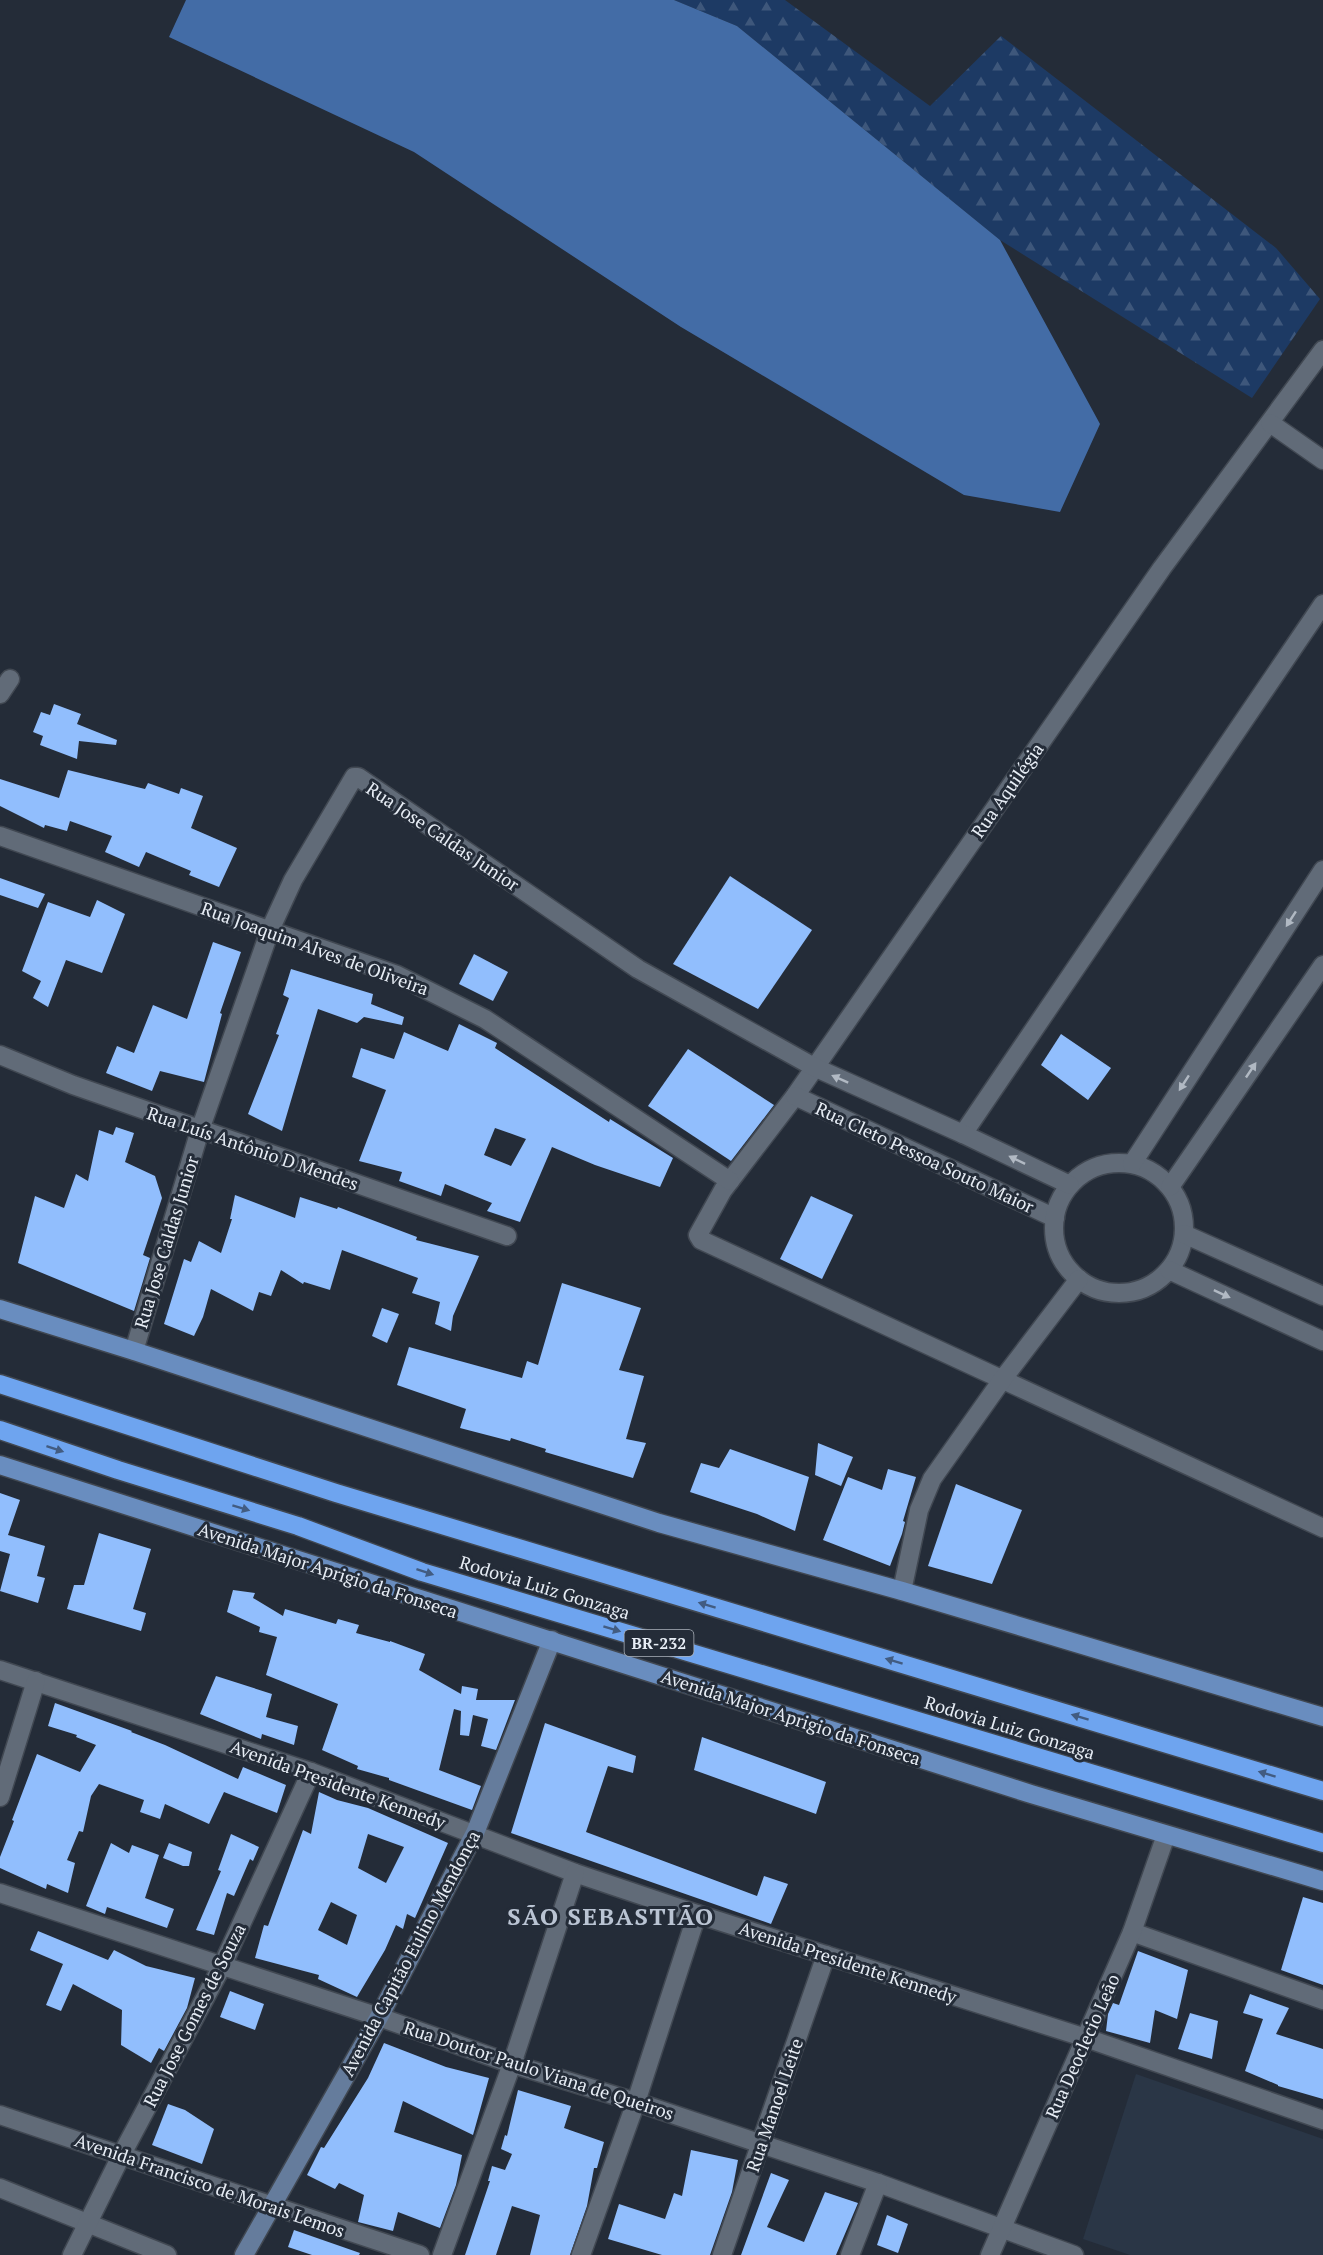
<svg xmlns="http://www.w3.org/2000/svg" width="1323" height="2255" font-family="'PT Serif',serif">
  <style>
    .built { fill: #2a3646 }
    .forest { fill: url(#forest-firs) }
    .water { fill: #436ca6 }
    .building { fill: #91befd; fill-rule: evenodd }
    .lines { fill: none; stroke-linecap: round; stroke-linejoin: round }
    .street-casing { stroke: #414852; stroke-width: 21 }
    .secondary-casing { stroke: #414852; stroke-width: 21 }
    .primary-casing { stroke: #414852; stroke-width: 21 }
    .highway-casing { stroke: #414852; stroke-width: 21 }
    .street { stroke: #616b78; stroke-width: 18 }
    .secondary { stroke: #657c9c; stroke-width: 18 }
    .primary { stroke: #698dbf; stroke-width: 18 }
    .highway { stroke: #6ea4ef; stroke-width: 18 }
    .oneway { fill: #b1b9c3 }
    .oneway2 { fill: #425c81 }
    .labels { text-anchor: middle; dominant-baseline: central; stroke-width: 6; stroke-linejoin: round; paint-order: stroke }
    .shield { fill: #242c38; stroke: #acb3bc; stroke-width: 1.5 }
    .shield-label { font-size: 16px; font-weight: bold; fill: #e7edf5 }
    .street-label { font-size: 18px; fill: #e7edf5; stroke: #242c38 }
    .district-label { font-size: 24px; font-weight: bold; letter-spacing: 1.5px; fill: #bac4d3; stroke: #242c38 }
  </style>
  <defs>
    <pattern id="forest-firs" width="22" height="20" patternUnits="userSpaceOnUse" patternTransform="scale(1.5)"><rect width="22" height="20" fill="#1d3a64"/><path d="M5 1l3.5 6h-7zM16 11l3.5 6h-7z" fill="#3e577b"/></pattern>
  </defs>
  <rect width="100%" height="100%" fill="#242c38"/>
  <!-- built -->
  <path class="built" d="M 1136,2074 L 1323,2139 L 1323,2255 L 1130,2255 L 1083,2239 Z"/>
  <!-- forest -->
  <path class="forest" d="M 674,0 L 785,0 L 930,106 L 1001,36 L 1276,248 L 1320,299 L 1252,398 L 1000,240 L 737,26 Z"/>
  <!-- water -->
  <path class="water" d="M 186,0 L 674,0 L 737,26 L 1000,240 L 1100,424 L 1060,512 L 964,495 L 681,327 L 414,152 L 169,37 Z"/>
  <!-- building -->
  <g class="building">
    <path d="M 54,704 L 81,714 L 77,724 L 117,740 L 116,745 L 79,741 L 77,759 L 40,745 L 43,736 L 33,732 L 41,712 L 50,715 Z"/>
    <path d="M 68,770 L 145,789 L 148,783 L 179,794 L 181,788 L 203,796 L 191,828 L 237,848 L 219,887 L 189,875 L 191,871 L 146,852 L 139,867 L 105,852 L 112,836 L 70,821 L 67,831 L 45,825 L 44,828 L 0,806 L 0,779 L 59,798 Z"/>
    <path d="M 730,876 L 812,930 L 758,1009 L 673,964 Z"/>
    <path d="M 0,878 L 45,894 L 38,908 L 0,895 Z"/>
    <path d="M 97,900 L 125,914 L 102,973 L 66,960 L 48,1007 L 33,998 L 41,981 L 22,971 L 48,902 L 90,917 Z"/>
    <path d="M 213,942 L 241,952 L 220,1013 L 222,1014 L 204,1082 L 160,1071 L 152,1091 L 106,1073 L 117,1046 L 134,1053 L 153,1005 L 187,1019 Z"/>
    <path d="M 474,954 L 508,972 L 493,1001 L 459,984 Z"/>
    <path d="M 291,969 L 373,994 L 371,1004 L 404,1017 L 402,1025 L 364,1017 L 357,1023 L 318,1009 L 282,1131 L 248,1114 L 279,1035 L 276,1034 L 289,998 L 283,995 Z"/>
    <path d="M 459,1024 L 497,1043 L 495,1048 L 609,1122 L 610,1119 L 673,1158 L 660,1187 L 595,1165 L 552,1147 L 520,1222 L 487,1211 L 492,1203 L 445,1184 L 441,1196 L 399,1181 L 402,1172 L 359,1161 L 386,1090 L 352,1077 L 361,1048 L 394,1059 L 404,1032 L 448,1051 ZM 495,1128 L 526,1139 L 511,1166 L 484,1155 Z"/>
    <path d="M 1061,1034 L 1111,1068 L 1088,1100 L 1041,1065 Z"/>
    <path d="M 688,1049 L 774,1105 L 731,1161 L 648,1106 Z"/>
    <path d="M 116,1127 L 134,1133 L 125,1162 L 155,1176 L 162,1198 L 143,1255 L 150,1258 L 134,1311 L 18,1263 L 35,1196 L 64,1208 L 76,1174 L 88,1181 L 99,1130 L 113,1135 Z"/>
    <path d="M 235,1195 L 295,1218 L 300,1197 L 337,1209 L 338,1207 L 417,1237 L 416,1240 L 479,1256 L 453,1316 L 451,1331 L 435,1324 L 440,1302 L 412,1293 L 418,1278 L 342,1250 L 330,1290 L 304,1282 L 303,1284 L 281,1270 L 271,1296 L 259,1292 L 253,1311 L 211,1289 L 203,1317 L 194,1336 L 164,1324 L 184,1259 L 191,1262 L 199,1241 L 221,1253 L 232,1219 L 230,1219 Z"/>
    <path d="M 811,1196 L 853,1215 L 822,1279 L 780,1259 Z"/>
    <path d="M 562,1283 L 641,1308 L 619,1370 L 644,1376 L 626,1439 L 646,1443 L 633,1478 L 545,1452 L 546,1449 L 511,1438 L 510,1441 L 460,1428 L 466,1409 L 397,1385 L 409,1347 L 522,1378 L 527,1361 L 538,1365 Z"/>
    <path d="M 382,1308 L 399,1314 L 387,1343 L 372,1336 Z"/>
    <path d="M 818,1443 L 853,1457 L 841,1486 L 815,1475 Z"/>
    <path d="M 730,1449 L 809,1477 L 795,1531 L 757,1514 L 690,1492 L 701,1463 L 719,1468 Z"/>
    <path d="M 888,1469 L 916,1477 L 903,1521 L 905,1522 L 902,1534 L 890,1566 L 823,1540 L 848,1477 L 882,1490 Z"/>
    <path d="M 956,1484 L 1022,1510 L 992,1584 L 928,1566 Z"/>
    <path d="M 0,1493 L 20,1500 L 8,1535 L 45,1546 L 37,1576 L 45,1578 L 38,1603 L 0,1591 L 10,1554 L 0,1551 Z"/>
    <path d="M 99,1533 L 151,1549 L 133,1609 L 146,1613 L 141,1631 L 67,1609 L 74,1585 L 84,1585 Z"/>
    <path d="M 233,1590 L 255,1593 L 253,1598 L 283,1616 L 285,1609 L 336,1624 L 338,1619 L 359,1625 L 356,1633 L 390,1642 L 390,1641 L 425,1654 L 419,1670 L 461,1694 L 462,1686 L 478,1689 L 476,1700 L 515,1700 L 496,1750 L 481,1746 L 488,1719 L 473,1715 L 469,1736 L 460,1735 L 461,1711 L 454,1709 L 439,1770 L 481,1786 L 472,1810 L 389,1780 L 389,1778 L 357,1769 L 358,1766 L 322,1750 L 338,1704 L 266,1675 L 277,1637 L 259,1632 L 260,1627 L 227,1612 Z"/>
    <path d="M 216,1676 L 272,1694 L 266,1717 L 298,1726 L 294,1745 L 262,1734 L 261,1739 L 200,1714 Z"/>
    <path d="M 55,1703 L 132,1731 L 131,1732 L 165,1745 L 238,1779 L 243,1767 L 286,1785 L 277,1813 L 224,1792 L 209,1824 L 165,1804 L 160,1819 L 140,1812 L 144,1800 L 99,1784 L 91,1796 L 83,1832 L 79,1831 L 67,1860 L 75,1863 L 68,1893 L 47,1884 L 46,1889 L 0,1868 L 0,1857 L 14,1821 L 12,1820 L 37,1754 L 80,1772 L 96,1745 L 76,1737 L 77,1735 L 48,1726 Z"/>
    <path d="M 545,1723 L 636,1756 L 633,1773 L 608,1766 L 586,1832 L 757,1896 L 764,1876 L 788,1884 L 771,1924 L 511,1833 Z"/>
    <path d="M 702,1737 L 826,1782 L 816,1814 L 694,1770 Z"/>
    <path d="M 319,1792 L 337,1800 L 368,1808 L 448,1843 L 415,1918 L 407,1914 L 403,1929 L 396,1925 L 385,1950 L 357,1997 L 318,1979 L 319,1975 L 255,1958 L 264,1925 L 268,1926 L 303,1830 L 311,1834 ZM 368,1834 L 404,1847 L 386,1883 L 358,1868 ZM 331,1902 L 357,1915 L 347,1945 L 318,1930 Z"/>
    <path d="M 231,1834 L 259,1847 L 253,1861 L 250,1859 L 234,1896 L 227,1893 L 214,1935 L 196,1930 L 221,1871 L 218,1870 Z"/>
    <path d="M 111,1843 L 129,1853 L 132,1845 L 159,1855 L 145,1898 L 174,1909 L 167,1928 L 107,1907 L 105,1914 L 86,1906 Z"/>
    <path d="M 169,1843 L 192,1852 L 189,1866 L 183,1866 L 163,1858 Z"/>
    <path d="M 1303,1897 L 1323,1903 L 1323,1985 L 1281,1970 Z"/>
    <path d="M 38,1931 L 108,1960 L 114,1950 L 146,1966 L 195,1978 L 187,2008 L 164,2051 L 159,2048 L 151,2063 L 121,2045 L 122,2010 L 73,1984 L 61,2011 L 46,2005 L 63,1964 L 30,1950 Z"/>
    <path d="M 1138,1951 L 1188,1970 L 1177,2019 L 1155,2010 L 1150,2043 L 1106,2031 L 1108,2014 L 1113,2003 L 1119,2005 Z"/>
    <path d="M 230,1991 L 264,2004 L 255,2030 L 220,2017 Z"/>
    <path d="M 1250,1994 L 1289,2008 L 1276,2034 L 1323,2049 L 1323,2099 L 1278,2086 L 1278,2085 L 1245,2071 L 1263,2019 L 1243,2013 Z"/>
    <path d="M 1190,2013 L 1218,2021 L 1212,2059 L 1178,2049 Z"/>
    <path d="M 384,2043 L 446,2067 L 489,2078 L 473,2135 L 403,2101 L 394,2132 L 462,2155 L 456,2185 L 440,2228 L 398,2212 L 393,2231 L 358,2222 L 364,2195 L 339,2183 L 335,2189 L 307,2175 L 321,2147 L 324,2148 L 368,2078 Z"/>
    <path d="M 518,2090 L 571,2106 L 564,2128 L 604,2142 L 597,2168 L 594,2168 L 587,2206 L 570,2255 L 530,2255 L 540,2215 L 512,2206 L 496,2255 L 465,2255 L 490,2181 L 488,2181 L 492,2166 L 505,2170 L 512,2154 L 501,2149 L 505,2135 L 507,2136 Z"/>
    <path d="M 168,2104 L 185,2110 L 214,2129 L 202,2164 L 152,2145 Z"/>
    <path d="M 691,2150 L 738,2160 L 732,2192 L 710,2255 L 662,2255 L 608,2239 L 619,2204 L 665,2219 L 674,2193 L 682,2196 Z"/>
    <path d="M 771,2173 L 789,2180 L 767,2227 L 804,2242 L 825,2192 L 858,2203 L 836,2255 L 741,2255 Z"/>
    <path d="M 887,2215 L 908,2224 L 898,2253 L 877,2245 Z"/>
    <path d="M 294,2230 L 360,2253 L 359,2255 L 312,2255 L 288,2247 Z"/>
  </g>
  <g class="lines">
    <!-- street casing -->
    <g class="street-casing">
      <g id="street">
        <path d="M 1323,350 L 1162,568 L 795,1096 L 723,1190 L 698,1235 L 701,1240 L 1323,1528"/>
        <path d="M 1270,423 L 1323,460"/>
        <path d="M 0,694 L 10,679"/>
        <path d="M 0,836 L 397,975 L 485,1019 L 730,1181"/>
        <path d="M 0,1055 L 73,1085 L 507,1236"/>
        <path d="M 795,1096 L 1055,1218"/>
        <path d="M 963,1134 L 1323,604"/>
        <circle cx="1119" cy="1228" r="65"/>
        <path d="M 1132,1164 L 1323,870"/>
        <path d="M 1170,1187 L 1323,965"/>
        <path d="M 1184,1234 L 1323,1296"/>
        <path d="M 1169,1270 L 1323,1341"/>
        <path d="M 134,1351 L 200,1130 L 270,930 L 293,880 L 354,777 L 358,777 L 638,969 L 814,1067 L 963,1134 L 1070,1185"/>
        <path d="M 902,1591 L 919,1510 L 932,1479 L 1002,1380 L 1079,1279"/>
        <path d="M 0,1670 L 311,1772 L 575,1873 L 697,1914 L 1086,2038 L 1323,2120"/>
        <path d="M 0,1797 L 36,1681"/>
        <path d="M 0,1893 L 379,2017 L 512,2064 L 636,2102 L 878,2183 L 1074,2255"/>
        <path d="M 1132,1932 L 1323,2000"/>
        <path d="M 0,2115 L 420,2255"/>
        <path d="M 0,2188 L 167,2255"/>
        <path d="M 72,2255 L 122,2154 L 222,1966 L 311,1772"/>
        <path d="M 442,2255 L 512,2064 L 575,1873"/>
        <path d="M 581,2255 L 636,2102 L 697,1914"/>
        <path d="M 722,2255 L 826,1955"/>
        <path d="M 850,2255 L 878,2183"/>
        <path d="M 990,2255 L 1132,1932 L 1166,1835"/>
      </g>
    </g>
    <!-- secondary casing -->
    <g class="secondary-casing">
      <path id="secondary" d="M 244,2255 L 379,2017 L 475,1833 L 552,1640"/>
    </g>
    <!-- primary casing -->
    <g class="primary-casing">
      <g id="primary">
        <path d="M 0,1309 L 134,1351 L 659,1523 L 902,1591 L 1323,1717"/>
        <path d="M 0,1465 L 1031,1794 L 1323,1881"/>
      </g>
    </g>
    <!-- highway casing -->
    <g class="highway-casing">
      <g id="highway">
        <path d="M 0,1384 L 336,1493 L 1323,1791"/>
        <path d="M 0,1430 L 118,1470 L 298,1526 L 422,1572 L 1323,1843"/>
      </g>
    </g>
    <!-- street -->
    <use href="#street" class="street"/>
    <!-- secondary -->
    <use href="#secondary" class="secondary"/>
    <!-- primary -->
    <use href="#primary" class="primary"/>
    <!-- highway -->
    <use href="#highway" class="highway"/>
  </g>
  <!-- one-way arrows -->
  <defs><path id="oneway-solid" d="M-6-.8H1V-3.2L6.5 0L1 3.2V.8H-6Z" transform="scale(1.5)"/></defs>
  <g class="oneway">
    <use href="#oneway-solid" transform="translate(1291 919) rotate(123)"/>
    <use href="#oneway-solid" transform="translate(1251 1070) rotate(-56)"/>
    <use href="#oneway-solid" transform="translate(840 1079) rotate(-156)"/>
    <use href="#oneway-solid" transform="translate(1184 1083) rotate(123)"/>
    <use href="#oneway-solid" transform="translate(1017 1160) rotate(-154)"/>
    <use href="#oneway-solid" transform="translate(1222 1294) rotate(25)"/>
  </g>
  <g class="oneway2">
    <use href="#oneway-solid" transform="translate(55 1449) rotate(18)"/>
    <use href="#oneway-solid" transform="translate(241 1508) rotate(17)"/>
    <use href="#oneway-solid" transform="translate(425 1572) rotate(18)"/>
    <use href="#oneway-solid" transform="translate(707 1605) rotate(-163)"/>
    <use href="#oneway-solid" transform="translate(612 1629) rotate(17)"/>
    <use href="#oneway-solid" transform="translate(894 1661) rotate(-163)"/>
    <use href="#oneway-solid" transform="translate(1080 1717) rotate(-163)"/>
    <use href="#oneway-solid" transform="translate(1267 1774) rotate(-163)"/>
  </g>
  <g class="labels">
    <!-- shield labels -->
    <rect class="shield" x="624.5" y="1630" width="69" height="26" rx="4.5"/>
    <g class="shield-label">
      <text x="659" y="1643">BR-232</text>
    </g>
    <!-- street labels -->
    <g class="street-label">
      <text transform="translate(1007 790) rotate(-55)">Rua Aquilégia</text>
      <text transform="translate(443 836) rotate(34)">Rua Jose Caldas Junior</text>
      <text transform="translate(315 948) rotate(20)">Rua Joaquim Alves de Oliveira</text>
      <text transform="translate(253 1148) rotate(19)">Rua Luís Antônio D Mendes</text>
      <text transform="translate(925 1157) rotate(25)">Rua Cleto Pessoa Souto Maior</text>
      <text transform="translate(166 1242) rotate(-73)">Rua Jose Caldas Junior</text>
      <text transform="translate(328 1570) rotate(18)">Avenida Major Aprigio da Fonseca</text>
      <text transform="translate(545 1587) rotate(17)">Rodovia Luiz Gonzaga</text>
      <text transform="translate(791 1717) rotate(18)">Avenida Major Aprigio da Fonseca</text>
      <text transform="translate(1010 1727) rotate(17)">Rodovia Luiz Gonzaga</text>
      <text transform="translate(338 1784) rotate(20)">Avenida Presidente Kennedy</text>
      <text transform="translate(410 1953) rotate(-62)">Avenida Capitão Eulino Mendonça</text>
      <text transform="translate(848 1962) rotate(18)">Avenida Presidente Kennedy</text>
      <text transform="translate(194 2015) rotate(-63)">Rua Jose Gomes de Souza</text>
      <text transform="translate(1082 2046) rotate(-66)">Rua Deoclecio Leão</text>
      <text transform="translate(539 2070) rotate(18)">Rua Doutor Paulo Viana de Queiros</text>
      <text transform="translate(774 2105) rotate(-71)">Rua Manoel Leite</text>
      <text transform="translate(210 2185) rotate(19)">Avenida Francisco de Morais Lemos</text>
    </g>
    <!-- district labels -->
    <g class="district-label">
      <text x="611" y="1916">SÃO SEBASTIÃO</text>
    </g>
  </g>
</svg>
